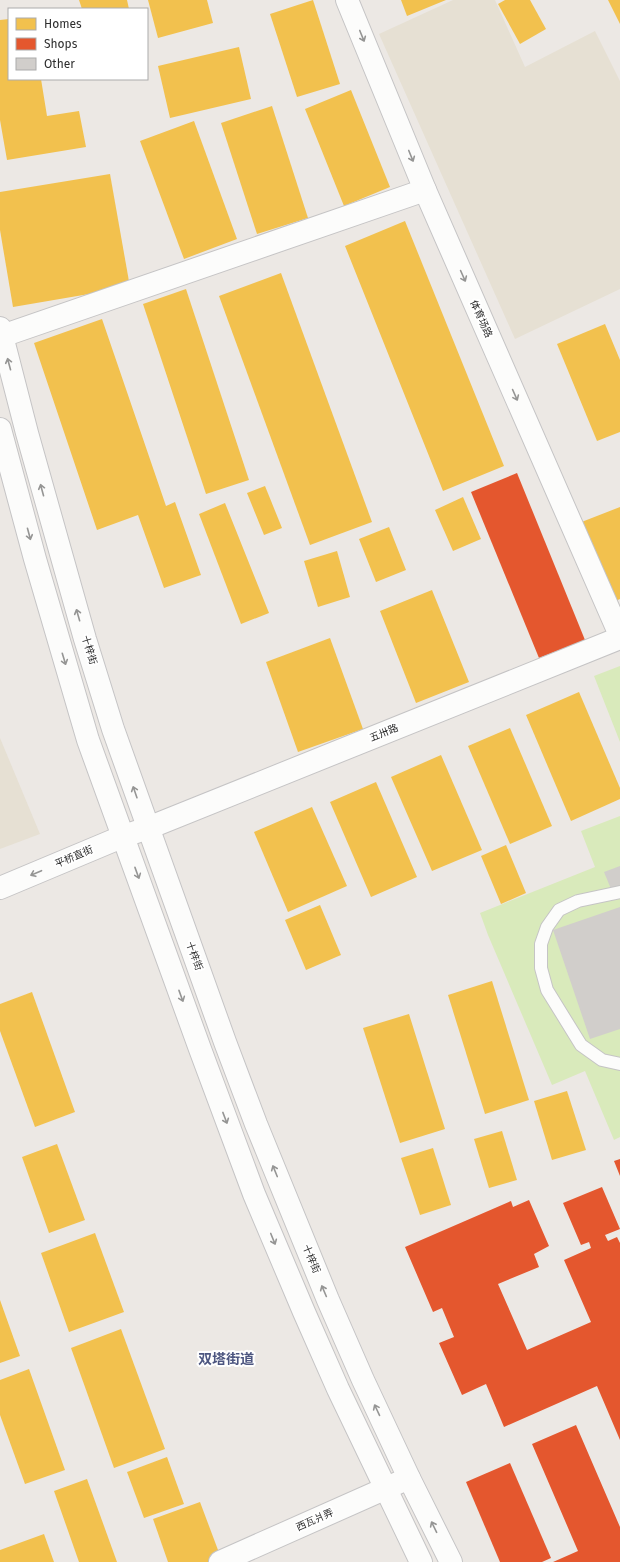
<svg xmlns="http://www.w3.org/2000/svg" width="620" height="1562" font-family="'Fira Sans','Noto Sans SC',sans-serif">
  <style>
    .education { fill: #e6e0d3 }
    .pitch { fill: #d9eabb }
    .homes { fill: #f2c14e }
    .shops { fill: #e4572e }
    .building { fill: #d1cecb }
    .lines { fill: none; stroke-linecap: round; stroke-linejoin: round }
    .lane-casing { stroke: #c5c4c5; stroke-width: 14 }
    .street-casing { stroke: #c5c4c5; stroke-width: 24 }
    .secondary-casing { stroke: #c5c4c5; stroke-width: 24 }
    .lane { stroke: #fcfcfb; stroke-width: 12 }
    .street { stroke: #fcfcfb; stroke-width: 22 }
    .secondary { stroke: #fcfcfb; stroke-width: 22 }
    .oneway { stroke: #959594 }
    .labels { text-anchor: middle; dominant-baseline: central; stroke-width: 4; stroke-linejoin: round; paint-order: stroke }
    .street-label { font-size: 10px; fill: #2e2e2e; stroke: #fff }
    .district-label { font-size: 14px; font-weight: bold; fill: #4d5680; stroke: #fff }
  </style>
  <rect width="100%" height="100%" fill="#ece8e4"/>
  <!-- education -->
  <g class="education">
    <path d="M 453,0 L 495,0 L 525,67 L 595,31 L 620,81 L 620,289 L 515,339 L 379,34 Z"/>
    <path d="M 0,738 L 40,834 L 0,849 Z"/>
  </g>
  <!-- pitch -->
  <g class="pitch">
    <path d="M 620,666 L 620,742 L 594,676 Z"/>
    <path d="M 620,816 L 620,1137 L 614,1140 L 585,1071 L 552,1085 L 488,935 L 480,913 L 595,867 L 581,831 Z"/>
  </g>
  <!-- homes -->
  <g class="homes">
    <path d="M 79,0 L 127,0 L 129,9 L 82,9 Z"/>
    <path d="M 148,0 L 207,0 L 213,23 L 158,38 Z"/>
    <path d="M 313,0 L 340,84 L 297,97 L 270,14 Z"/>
    <path d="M 401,0 L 446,0 L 407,16 Z"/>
    <path d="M 505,0 L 530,0 L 546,29 L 520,44 L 498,4 Z"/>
    <path d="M 608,0 L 620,0 L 620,24 Z"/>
    <path d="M 9,19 L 9,79 L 41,79 L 47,116 L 79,111 L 86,147 L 7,160 L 0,120 L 0,20 Z"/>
    <path d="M 239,47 L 251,99 L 170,118 L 158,66 Z"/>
    <path d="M 351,90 L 390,187 L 344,206 L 305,109 Z"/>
    <path d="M 272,106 L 308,218 L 257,234 L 221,123 Z"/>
    <path d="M 194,121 L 237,239 L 184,259 L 140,141 Z"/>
    <path d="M 110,174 L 130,287 L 13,307 L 0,230 L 0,192 Z"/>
    <path d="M 405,221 L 504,466 L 443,491 L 345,246 Z"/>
    <path d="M 281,273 L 372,522 L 310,545 L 219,296 Z"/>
    <path d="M 186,289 L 249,480 L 206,494 L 143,304 Z"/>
    <path d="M 102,319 L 166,506 L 175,502 L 201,575 L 164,588 L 138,515 L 97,530 L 34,343 Z"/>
    <path d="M 605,324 L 620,360 L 620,432 L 597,441 L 557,344 Z"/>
    <path d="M 265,486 L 282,528 L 264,535 L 247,493 Z"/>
    <path d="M 463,497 L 481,539 L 453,551 L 435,510 Z"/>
    <path d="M 225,503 L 269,613 L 241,624 L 199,514 Z"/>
    <path d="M 620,507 L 620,599 L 611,603 L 579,523 Z"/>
    <path d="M 389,527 L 406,570 L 376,582 L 359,539 Z"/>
    <path d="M 337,551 L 350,597 L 318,607 L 304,561 Z"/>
    <path d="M 432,590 L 469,682 L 416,703 L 380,611 Z"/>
    <path d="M 330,638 L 363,729 L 298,752 L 266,662 Z"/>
    <path d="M 579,692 L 620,788 L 620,799 L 571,821 L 526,715 Z"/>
    <path d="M 510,728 L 552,826 L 510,844 L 468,746 Z"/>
    <path d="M 441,755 L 482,850 L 432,871 L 391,777 Z"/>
    <path d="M 376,782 L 417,877 L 371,897 L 330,802 Z"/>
    <path d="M 312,807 L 347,886 L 288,912 L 254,832 Z"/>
    <path d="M 506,845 L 526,893 L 501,904 L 481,856 Z"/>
    <path d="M 320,905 L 341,955 L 306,970 L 285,920 Z"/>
    <path d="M 492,981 L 529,1100 L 485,1114 L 448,995 Z"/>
    <path d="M 32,992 L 75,1112 L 35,1127 L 0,1031 L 0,1004 Z"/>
    <path d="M 409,1014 L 445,1129 L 400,1143 L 363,1028 Z"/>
    <path d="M 567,1091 L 586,1150 L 552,1160 L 534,1101 Z"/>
    <path d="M 502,1131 L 517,1180 L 489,1188 L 474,1139 Z"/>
    <path d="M 57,1144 L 85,1220 L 49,1233 L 22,1157 Z"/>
    <path d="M 433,1148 L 451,1205 L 420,1215 L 401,1158 Z"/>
    <path d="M 95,1233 L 124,1312 L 69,1332 L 41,1253 Z"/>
    <path d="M 0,1300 L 20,1356 L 0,1363 Z"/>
    <path d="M 121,1329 L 165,1449 L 114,1468 L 71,1348 Z"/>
    <path d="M 29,1369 L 65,1470 L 25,1484 L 0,1415 L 0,1380 Z"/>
    <path d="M 167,1457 L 184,1504 L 144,1518 L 127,1472 Z"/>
    <path d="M 87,1479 L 117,1562 L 79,1562 L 54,1491 Z"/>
    <path d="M 200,1502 L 221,1558 L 210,1562 L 168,1562 L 153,1519 Z"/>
    <path d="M 44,1534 L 54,1562 L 0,1562 L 0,1550 Z"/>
  </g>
  <!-- shops -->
  <g class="shops">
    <path d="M 517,473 L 585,640 L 539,658 L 471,492 Z"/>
    <path d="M 620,1159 L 620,1176 L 614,1161 Z"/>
    <path d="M 602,1187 L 620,1229 L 605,1235 L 608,1241 L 617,1237 L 620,1243 L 620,1440 L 597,1386 L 504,1427 L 486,1384 L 462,1395 L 439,1343 L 454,1337 L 442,1308 L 433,1312 L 405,1247 L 511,1201 L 513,1207 L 529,1200 L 549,1246 L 534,1254 L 539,1267 L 498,1284 L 527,1350 L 591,1322 L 564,1260 L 591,1248 L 589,1242 L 581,1245 L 563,1203 Z"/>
    <path d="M 576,1425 L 620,1527 L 620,1562 L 553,1562 L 578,1551 L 532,1444 Z"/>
    <path d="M 510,1463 L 551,1558 L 542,1562 L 500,1562 L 466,1482 Z"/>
  </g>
  <!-- building -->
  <g class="building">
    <path d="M 620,866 L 620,886 L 611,889 L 604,872 Z"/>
    <path d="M 620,907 L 620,1029 L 590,1039 L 553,930 Z"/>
  </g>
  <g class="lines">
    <!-- lane casing -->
    <g class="lane-casing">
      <path id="lane" d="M 620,892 L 578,901 L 559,910 L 547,927 L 541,944 L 541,968 L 547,990 L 581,1045 L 602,1060 L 620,1064"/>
    </g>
    <!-- street casing -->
    <g class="street-casing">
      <g id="street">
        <path d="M 347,0 L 425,190 L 620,635"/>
        <path d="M 2,336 L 425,190"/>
        <path d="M 220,1562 L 409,1478"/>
      </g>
    </g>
    <!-- secondary casing -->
    <g class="secondary-casing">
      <g id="secondary">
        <path d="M 0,328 L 27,433 L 85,639 L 113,729 L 225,1042 L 256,1124 L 328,1300 L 363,1380 L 409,1478 L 451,1562"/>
        <path d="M 0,429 L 35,559 L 88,740 L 200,1049 L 254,1194 L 304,1312 L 338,1389 L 421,1562"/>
        <path d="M 0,888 L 124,836 L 148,828 L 620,638"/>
      </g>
    </g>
    <!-- lane -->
    <use href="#lane" class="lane"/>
    <!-- street -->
    <use href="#street" class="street"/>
    <!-- secondary -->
    <use href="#secondary" class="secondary"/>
  </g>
  <!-- one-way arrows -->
  <defs><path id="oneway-shaft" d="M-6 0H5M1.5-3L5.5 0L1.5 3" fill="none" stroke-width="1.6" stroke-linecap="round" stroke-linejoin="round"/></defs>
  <g class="oneway">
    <use href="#oneway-shaft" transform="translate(362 36) rotate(68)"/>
    <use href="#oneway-shaft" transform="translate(411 156) rotate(68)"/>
    <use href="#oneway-shaft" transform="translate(463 276) rotate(66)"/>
    <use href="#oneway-shaft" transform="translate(9 364) rotate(-105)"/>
    <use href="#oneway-shaft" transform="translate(515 395) rotate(66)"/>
    <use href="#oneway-shaft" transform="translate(42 490) rotate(-105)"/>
    <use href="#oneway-shaft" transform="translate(29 534) rotate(75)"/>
    <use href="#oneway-shaft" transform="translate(78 615) rotate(-106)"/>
    <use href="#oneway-shaft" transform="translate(64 659) rotate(73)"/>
    <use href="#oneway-shaft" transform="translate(135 792) rotate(-109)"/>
    <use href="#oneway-shaft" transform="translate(36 873) rotate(157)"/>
    <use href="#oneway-shaft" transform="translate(137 873) rotate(70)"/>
    <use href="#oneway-shaft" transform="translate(181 996) rotate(70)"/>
    <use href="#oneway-shaft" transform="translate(225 1118) rotate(69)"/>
    <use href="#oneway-shaft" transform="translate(275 1171) rotate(-112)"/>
    <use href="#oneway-shaft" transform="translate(273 1239) rotate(68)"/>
    <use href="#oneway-shaft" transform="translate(324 1291) rotate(-113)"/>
    <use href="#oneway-shaft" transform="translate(377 1410) rotate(-115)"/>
    <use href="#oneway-shaft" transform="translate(434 1527) rotate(-116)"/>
  </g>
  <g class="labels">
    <!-- street labels -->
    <g class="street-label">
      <text transform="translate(481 319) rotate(66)">体育场路</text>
      <text transform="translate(89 650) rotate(73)">十梓街</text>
      <text transform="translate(384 733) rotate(-22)">五卅路</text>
      <text transform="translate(74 857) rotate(-23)">平桥直街</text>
      <text transform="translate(194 956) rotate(70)">十梓街</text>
      <text transform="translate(311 1259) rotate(67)">十梓街</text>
      <text transform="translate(315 1520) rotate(-24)">西瓦爿弄</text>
    </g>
    <!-- district labels -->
    <g class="district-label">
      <text x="226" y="1359">双塔街道</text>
    </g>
  </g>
  <!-- legend -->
  <rect x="8" y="8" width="140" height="72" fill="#ffffff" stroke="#ababab"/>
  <rect x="16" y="18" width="20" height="12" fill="#f2c14e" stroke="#ababab"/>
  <text x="44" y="28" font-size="12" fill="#2e2e2e">Homes</text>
  <rect x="16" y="38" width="20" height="12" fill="#e4572e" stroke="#ababab"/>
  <text x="44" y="48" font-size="12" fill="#2e2e2e">Shops</text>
  <rect x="16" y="58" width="20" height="12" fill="#d1cecb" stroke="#ababab"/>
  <text x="44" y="68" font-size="12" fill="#2e2e2e">Other</text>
</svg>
